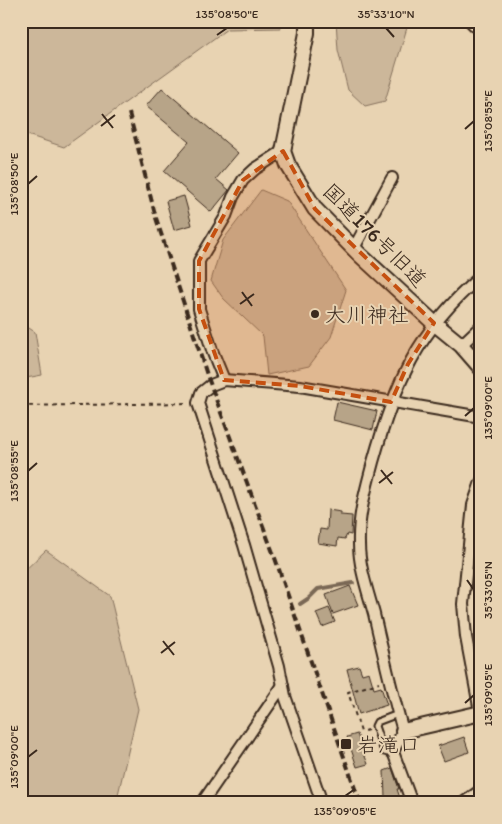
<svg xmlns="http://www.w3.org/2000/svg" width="502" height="824" font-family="Itim,'Klee One',sans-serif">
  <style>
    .green { fill: #ccb79a; stroke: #84705c }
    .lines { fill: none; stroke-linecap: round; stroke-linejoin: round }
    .stream { stroke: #7a6754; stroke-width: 4 }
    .building { fill: #b7a488; stroke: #3b2a1e }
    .lane-casing { stroke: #3b2a1e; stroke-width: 9 }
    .street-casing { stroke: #3b2a1e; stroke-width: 14 }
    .secondary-casing { stroke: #3b2a1e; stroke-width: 18 }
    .path { stroke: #3b2a1e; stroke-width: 2; stroke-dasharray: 4 4; stroke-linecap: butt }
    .lane { stroke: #e8d3b2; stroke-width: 5 }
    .street { stroke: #e8d3b2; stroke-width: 10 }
    .secondary { stroke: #e8d3b2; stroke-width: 14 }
    .rail { stroke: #3b2a1e; stroke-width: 4; stroke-dasharray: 8 4; stroke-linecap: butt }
    .marked { fill: #c55010; fill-opacity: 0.2; stroke: #c55010; stroke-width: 4; stroke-dasharray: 10 6; stroke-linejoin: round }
    .ticks { fill: none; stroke: #3b2a1e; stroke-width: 2 }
    .poi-dot { fill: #3b2a1e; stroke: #e8d3b2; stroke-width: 2 }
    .labels { text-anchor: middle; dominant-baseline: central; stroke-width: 4; stroke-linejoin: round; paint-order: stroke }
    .street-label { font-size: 21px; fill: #3b2a1e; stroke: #e8d3b2 }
    .poi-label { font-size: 21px; fill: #3b2a1e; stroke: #e8d3b2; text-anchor: start }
    .neatline { fill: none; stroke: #3b2a1e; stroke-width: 2 }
    .ticks-label { font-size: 12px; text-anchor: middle; fill: #3b2a1e }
  </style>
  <rect width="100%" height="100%" fill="#e8d3b2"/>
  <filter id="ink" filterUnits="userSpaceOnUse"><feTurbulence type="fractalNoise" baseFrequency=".02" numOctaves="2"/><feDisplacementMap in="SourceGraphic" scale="10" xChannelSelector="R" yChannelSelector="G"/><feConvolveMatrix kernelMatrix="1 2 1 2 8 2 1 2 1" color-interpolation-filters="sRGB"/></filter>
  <g filter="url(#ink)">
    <!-- green -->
    <g class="green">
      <path d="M 21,21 L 279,21 L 281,28 L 227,29 L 64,147 L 21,133 Z"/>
      <path d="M 336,21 L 409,21 L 385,101 L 365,106 L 348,90 L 338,50 Z"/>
      <path d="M 261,190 L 287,201 L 346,290 L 331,337 L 309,366 L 267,375 L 263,336 L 223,298 L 211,281 L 223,240 Z"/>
      <path d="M 21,323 L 35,332 L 42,375 L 21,379 Z"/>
      <path d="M 46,550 L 110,596 L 138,709 L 116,803 L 21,803 L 21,574 Z"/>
    </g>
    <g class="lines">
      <!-- stream -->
      <path class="stream" d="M 300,604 L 309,598 L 318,589 L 353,583"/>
    </g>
    <!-- building -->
    <g class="building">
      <path d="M 162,88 L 238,153 L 216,179 L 229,190 L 211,212 L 164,171 L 189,142 L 146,106 Z"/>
      <path d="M 184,196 L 192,225 L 174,230 L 166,201 Z"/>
      <path d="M 337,402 L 377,411 L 373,430 L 333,420 Z"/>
      <path d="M 328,510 L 341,512 L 341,515 L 352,516 L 351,535 L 347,534 L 345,539 L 338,538 L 337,546 L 318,543 L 320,529 L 327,530 Z"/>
      <path d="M 350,586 L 358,605 L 333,614 L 326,595 Z"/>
      <path d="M 329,608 L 335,622 L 322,627 L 316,613 Z"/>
      <path d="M 359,666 L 362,674 L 369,672 L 374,689 L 381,687 L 387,705 L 359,714 L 347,669 Z"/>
      <path d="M 357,734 L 361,745 L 367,743 L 370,752 L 364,754 L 368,764 L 357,767 L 347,737 Z"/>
      <path d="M 464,737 L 469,752 L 444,761 L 438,746 Z"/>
      <path d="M 392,768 L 399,789 L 397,789 L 400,798 L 387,802 L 385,797 L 384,771 Z"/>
    </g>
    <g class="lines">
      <!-- lane casing -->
      <g class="lane-casing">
        <path id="lane" d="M 393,752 L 388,753 L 384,752 L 375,726 L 377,722 L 398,714"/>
      </g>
      <!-- street casing -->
      <g class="street-casing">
        <g id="street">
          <path d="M 470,21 L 481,32"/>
          <path d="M 354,248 L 392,178"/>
          <path d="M 461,345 L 481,326"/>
          <path d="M 224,380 L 213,353 L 199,309 L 199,261 L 226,216 L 233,197 L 243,180 L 255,169 L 283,151"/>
          <path d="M 481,482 L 473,505 L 463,604 L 466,637 L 481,717"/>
          <path d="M 202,803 L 283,685"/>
          <path d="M 322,803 L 285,696 L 279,666 L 244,545 L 198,403 L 201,393 L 211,385 L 224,380 L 300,386 L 481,417"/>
          <path d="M 412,803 L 393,752 L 403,731 C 392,693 383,653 374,614 C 368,592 359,567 359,544 C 358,515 366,489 373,462 C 395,383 418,330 481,276"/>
          <path d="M 463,803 L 481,790"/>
        </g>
      </g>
      <!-- secondary casing -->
      <g class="secondary-casing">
        <g id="secondary">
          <path d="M 307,21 L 307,33 L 283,151 L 288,165 L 315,209 L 358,253 L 434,323 L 461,345 L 481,368"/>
          <path d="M 403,731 L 481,713"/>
        </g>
      </g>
      <!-- path -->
      <g class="path">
        <path d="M 21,406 L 188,403"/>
        <path d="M 368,730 L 361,732 L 348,692 L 379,683"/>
      </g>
      <!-- lane -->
      <use href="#lane" class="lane"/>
      <!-- street -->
      <use href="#street" class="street"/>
      <!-- secondary -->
      <use href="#secondary" class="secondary"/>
      <!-- rail -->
      <path class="rail" d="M 129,113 L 156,218 L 207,375 L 275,558 L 360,803"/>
    </g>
  </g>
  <!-- marked area -->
  <path class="marked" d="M 283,151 L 315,209 L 434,323 L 408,364 L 391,402 L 300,386 L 224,380 L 199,309 L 199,261 L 243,180 Z"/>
  <!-- ticks -->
  <path class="ticks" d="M 386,28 L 394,37M 217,35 L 227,28M 102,114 L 113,128M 101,126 L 115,115M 465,129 L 474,121M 28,184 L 37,176M 242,292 L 252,306M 240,304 L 254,294M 465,416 L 474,408M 381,470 L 392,484M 28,471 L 37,463M 379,483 L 393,472M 467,580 L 474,590M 163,641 L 174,655M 161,653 L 175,642M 465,703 L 474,695M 28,757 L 37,750M 345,796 L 355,789"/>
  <!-- markers -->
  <g class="poi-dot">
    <circle cx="315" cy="314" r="5"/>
    <rect x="340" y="738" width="12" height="12" rx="2.5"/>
  </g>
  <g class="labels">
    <!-- street labels -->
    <g class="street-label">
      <text transform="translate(375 235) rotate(45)">国道176号旧道</text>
    </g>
    <!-- poi labels -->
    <g class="poi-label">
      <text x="325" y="314">大川神社</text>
      <text x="357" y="744">岩滝口</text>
    </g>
  </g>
  <!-- margin -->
  <rect width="502" height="824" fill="none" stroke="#e8d3b2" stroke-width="55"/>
  <rect x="28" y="28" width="446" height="768" class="neatline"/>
  <g class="ticks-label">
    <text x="227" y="18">135°08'50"E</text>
    <text x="386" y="18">35°33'10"N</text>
    <text transform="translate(488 121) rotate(-90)" y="4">135°08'55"E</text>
    <text transform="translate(14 184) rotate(-90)" y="4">135°08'50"E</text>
    <text transform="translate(488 408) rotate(-90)" y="4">135°09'00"E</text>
    <text transform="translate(14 471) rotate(-90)" y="4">135°08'55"E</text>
    <text transform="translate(488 590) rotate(-90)" y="4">35°33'05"N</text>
    <text transform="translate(488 695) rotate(-90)" y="4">135°09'05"E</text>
    <text transform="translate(14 757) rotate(-90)" y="4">135°09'00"E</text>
    <text x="345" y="815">135°09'05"E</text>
  </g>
</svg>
